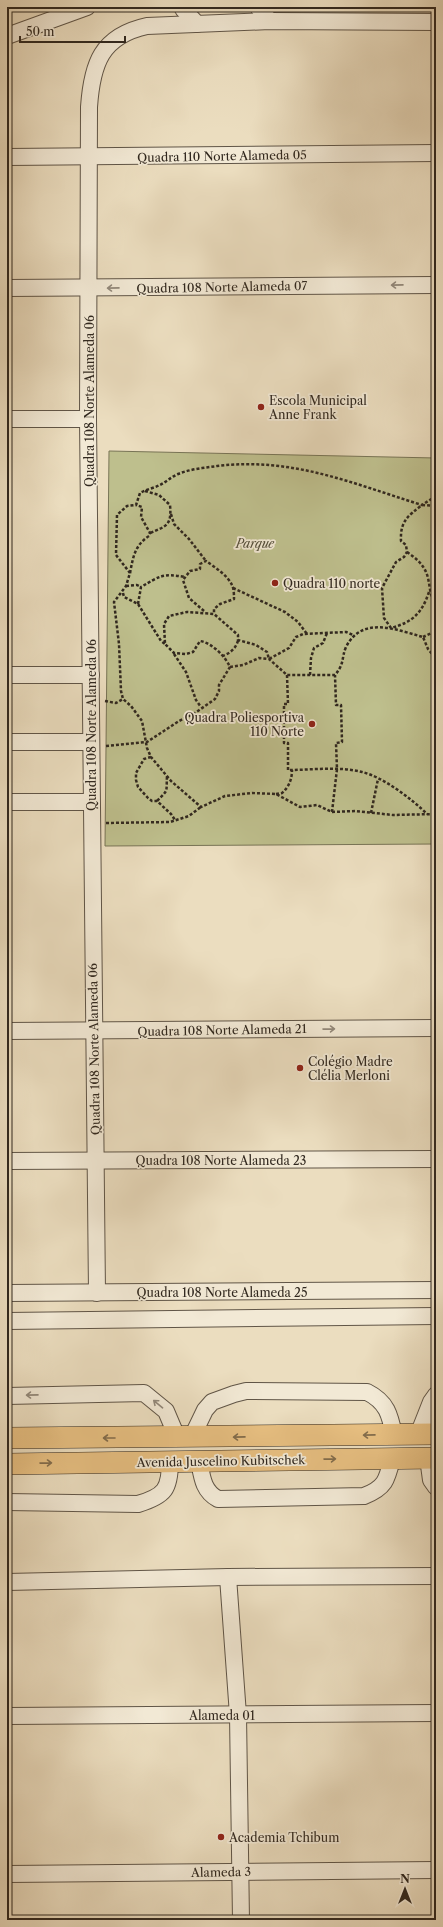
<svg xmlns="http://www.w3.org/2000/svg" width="443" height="1927" font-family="'Libre Caslon Text',serif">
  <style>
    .green { fill: #bebf8d; stroke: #787456 }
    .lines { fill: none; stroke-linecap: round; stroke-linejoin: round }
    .minor-casing { stroke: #605547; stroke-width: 18 }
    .major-casing { stroke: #31281f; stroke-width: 22 }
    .path { stroke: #31281f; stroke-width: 2.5; stroke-dasharray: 3 2; stroke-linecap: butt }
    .minor { stroke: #f2e9d5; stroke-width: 16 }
    .major { stroke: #e6be80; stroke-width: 21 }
    .oneway { stroke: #92887a }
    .oneway2 { stroke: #826c4b }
    .poi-dot { fill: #8f2418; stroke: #f2e9d5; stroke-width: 1.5 }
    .labels { text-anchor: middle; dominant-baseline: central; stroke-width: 3.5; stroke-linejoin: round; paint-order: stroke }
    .street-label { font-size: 12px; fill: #31281f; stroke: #f2e9d5 }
    .poi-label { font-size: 12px; fill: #31281f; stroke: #f2e9d5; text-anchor: start }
    .park-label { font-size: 12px; font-style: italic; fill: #544e3a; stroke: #f2e9d5 }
  </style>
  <rect width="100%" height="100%" fill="#ebddbf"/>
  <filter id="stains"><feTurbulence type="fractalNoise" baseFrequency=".005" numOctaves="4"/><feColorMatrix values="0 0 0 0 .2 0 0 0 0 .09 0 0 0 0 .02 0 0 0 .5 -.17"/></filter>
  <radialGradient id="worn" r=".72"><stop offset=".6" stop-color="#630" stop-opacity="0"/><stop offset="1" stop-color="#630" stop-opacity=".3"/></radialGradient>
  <!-- green -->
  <path class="green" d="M 109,451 L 436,458 L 436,844 L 105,846 Z"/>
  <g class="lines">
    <!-- minor casing -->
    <g class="minor-casing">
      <g id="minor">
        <path d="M 258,7 L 270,21"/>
        <path d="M 183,9 L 197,24"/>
        <path d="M 7,36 L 87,7"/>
        <path d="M 7,157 L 436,153"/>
        <path d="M 7,288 L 436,285"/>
        <path d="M 7,419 L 88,419"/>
        <path d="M 7,675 L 91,675"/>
        <path d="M 7,742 L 91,742"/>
        <path d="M 7,802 L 91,802"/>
        <path d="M 7,1031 L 436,1028"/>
        <path d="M 7,1161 L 436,1159"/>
        <path d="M 7,1293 L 436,1290"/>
        <path d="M 97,1293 L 88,419 L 89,107 C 92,64 101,36 147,26 L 270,21 L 436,22"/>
        <path d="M 7,1321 L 436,1316"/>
        <path d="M 7,1396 L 144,1393 L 166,1411 L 177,1437"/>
        <path d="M 418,1435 L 431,1402 L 436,1395"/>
        <path d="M 192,1437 L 205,1410 L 212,1402 L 234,1394 L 246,1391 L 367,1392 C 387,1402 390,1415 394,1435"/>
        <path d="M 428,1458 L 431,1480 L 436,1487"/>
        <path d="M 199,1461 C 202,1477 203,1491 218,1499 L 364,1496 C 385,1488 387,1480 392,1459"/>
        <path d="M 7,1502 L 138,1504 C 165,1496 170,1489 170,1461"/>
        <path d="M 228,1577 L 238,1715 L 241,1920"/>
        <path d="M 7,1582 L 228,1577 L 436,1576"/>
        <path d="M 7,1716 L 436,1713"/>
        <path d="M 7,1874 L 436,1870"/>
      </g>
    </g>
    <!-- major casing -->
    <g class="major-casing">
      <g id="major">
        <path d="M 7,1438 L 436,1434"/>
        <path d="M 7,1464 L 436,1458"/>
      </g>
    </g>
    <!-- path -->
    <g class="path">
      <path d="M 145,491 L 159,495 L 170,505 C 172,526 166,526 150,533"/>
      <path d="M 436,496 L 422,505 C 351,483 293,457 217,466 C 204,468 190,469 178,474 C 171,477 166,482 160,485 C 154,488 147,489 140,493 L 136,505 L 127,506 L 117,515 L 116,555 L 130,573 L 126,586 L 114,602 L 119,644 L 121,691 L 123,699 L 131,706 L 142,721 L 147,748 L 151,757 L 171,781 L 201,807 L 225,796 L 252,793 L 276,794 L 300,807 L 317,805 L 332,812 L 355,811 L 393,815 L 436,814"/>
      <path d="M 171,514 L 174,524 L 189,539 L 206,561"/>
      <path d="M 407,552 C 414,557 421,562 425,570 C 431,580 428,597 436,602"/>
      <path d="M 130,573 C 133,557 135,545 149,536 L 150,533 L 141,517 L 142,507 L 136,505"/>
      <path d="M 126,586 L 137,585 L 141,587"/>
      <path d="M 233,588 L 285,612 L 298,622 L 307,634"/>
      <path d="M 429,592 C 422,613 413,622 391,628 L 384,618 L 382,588 L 396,562 L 404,557 L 407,552 L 406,545 L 401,541 C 400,521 408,516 422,505 L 436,506"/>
      <path d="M 123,593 L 124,597 L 138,604 L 161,641 L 165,644"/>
      <path d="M 138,604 L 141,587 C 160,576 162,573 185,577"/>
      <path d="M 204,611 L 189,598 L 183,580 L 190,571 L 200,569 L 200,564 L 206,561 C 215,567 228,576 232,585 C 234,589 234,595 234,599 L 220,604 L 214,609 L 214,614"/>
      <path d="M 423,637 L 436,631"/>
      <path d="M 174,654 L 186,672 L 196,700 L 201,707"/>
      <path d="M 222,656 C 230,654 237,647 238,640"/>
      <path d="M 230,667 L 243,665 L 259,658 L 269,659 L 287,675 L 335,675 C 345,663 341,659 346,647 C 362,615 397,630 423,637 L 428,649 L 436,659"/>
      <path d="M 287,675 L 288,704 L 284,704 L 284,743 L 288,743 L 288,770 C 312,770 339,766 362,772 C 383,777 412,799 427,814"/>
      <path d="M 310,675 L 311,658 L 314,648 L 323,643 L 327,633"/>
      <path d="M 105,701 L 116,703 L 123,699"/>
      <path d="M 106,746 L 147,742 L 179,721 L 195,713 L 215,699 L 219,691 L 219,685 L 230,667 C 225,656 212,643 200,641 L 193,652 L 186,654 L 174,653 L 165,644 L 164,624 L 169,616 L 187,612 L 214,614 L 238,635 L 238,640 L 256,645 L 267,652 L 269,659 L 289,648 L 296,637 L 303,634 L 346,632 L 353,635"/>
      <path d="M 151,757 L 144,759 L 136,773 L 136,780 L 138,787 L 148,798 L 152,801 L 157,801 L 171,814 L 175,820"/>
      <path d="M 276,794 L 282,793 C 289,787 292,779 292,770"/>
      <path d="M 157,801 C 169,789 166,793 167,776"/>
      <path d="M 332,812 L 337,769 L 336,743 L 342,742 L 341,705 L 336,705 L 335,675"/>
      <path d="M 371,813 L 378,779"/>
      <path d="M 106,823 L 170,822 L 189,816 L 201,807"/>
    </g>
    <!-- minor -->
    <use href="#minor" class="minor"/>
    <!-- major -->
    <use href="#major" class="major"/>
  </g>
  <!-- one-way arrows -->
  <defs><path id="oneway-shaft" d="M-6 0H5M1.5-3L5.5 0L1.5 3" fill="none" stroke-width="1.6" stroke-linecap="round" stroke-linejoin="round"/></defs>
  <g class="oneway">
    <use href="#oneway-shaft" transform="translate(397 285) rotate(179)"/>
    <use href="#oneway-shaft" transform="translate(113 288) rotate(179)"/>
    <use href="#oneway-shaft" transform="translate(329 1029) rotate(-1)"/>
    <use href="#oneway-shaft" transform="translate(32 1395) rotate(179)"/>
    <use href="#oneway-shaft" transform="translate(158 1404) rotate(-140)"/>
  </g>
  <g class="oneway2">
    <use href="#oneway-shaft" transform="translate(369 1435) rotate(179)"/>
    <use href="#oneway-shaft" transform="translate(239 1437) rotate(179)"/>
    <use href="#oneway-shaft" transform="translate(109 1438) rotate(180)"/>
    <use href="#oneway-shaft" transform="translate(330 1459) rotate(-1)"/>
    <use href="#oneway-shaft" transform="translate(46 1463) rotate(-1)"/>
  </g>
  <!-- markers -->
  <g class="poi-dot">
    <circle cx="261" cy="407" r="4"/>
    <circle cx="275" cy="583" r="4"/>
    <circle cx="312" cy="724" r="4"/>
    <circle cx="300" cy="1068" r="4"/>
    <circle cx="221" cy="1837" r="4"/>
  </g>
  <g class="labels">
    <!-- street labels -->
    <g class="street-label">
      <text transform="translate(222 156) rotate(-1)">Quadra 110 Norte Alameda 05</text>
      <text transform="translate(222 287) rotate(-1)">Quadra 108 Norte Alameda 07</text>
      <text transform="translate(89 401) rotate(-90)">Quadra 108 Norte Alameda 06</text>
      <text transform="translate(91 725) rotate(-90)">Quadra 108 Norte Alameda 06</text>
      <text transform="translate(222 1030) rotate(-1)">Quadra 108 Norte Alameda 21</text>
      <text transform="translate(94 1049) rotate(-91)">Quadra 108 Norte Alameda 06</text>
      <text x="221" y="1160">Quadra 108 Norte Alameda 23</text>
      <text x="222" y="1292">Quadra 108 Norte Alameda 25</text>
      <text transform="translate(221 1461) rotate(-1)">Avenida Juscelino Kubitschek</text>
      <text x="222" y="1715">Alameda 01</text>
      <text transform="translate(221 1872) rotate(-1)">Alameda 3</text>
    </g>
    <!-- poi labels -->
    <g class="poi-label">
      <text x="269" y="400">Escola Municipal<tspan x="269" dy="14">Anne Frank</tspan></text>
      <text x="283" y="583">Quadra 110 norte</text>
      <text x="304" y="717" text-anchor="end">Quadra Poliesportiva<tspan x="304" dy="14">110 Norte</tspan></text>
      <text x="308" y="1061">Colégio Madre<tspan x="308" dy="14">Clélia Merloni</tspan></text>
      <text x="229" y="1837">Academia Tchibum</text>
    </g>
    <!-- park labels -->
    <g class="park-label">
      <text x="255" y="543">Parque</text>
    </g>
  </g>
  <!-- margin -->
  <rect width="443" height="1927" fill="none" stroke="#ebddbf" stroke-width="24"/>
  <rect x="8" y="8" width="427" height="1911" fill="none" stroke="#31281f" stroke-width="2"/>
  <rect x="12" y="12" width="419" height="1903" fill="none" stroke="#31281f"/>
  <!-- north arrow -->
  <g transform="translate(405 1889)" stroke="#f2e9d5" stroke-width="3" paint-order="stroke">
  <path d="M0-3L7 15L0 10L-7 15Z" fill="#31281f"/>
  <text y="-6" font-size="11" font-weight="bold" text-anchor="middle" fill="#31281f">N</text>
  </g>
  <!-- scale -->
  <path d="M20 36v6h105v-6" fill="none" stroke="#31281f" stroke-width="2"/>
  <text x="26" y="36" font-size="12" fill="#31281f" stroke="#f2e9d5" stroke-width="3" paint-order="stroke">50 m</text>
  <rect width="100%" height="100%" filter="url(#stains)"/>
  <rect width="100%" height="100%" fill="url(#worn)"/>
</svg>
